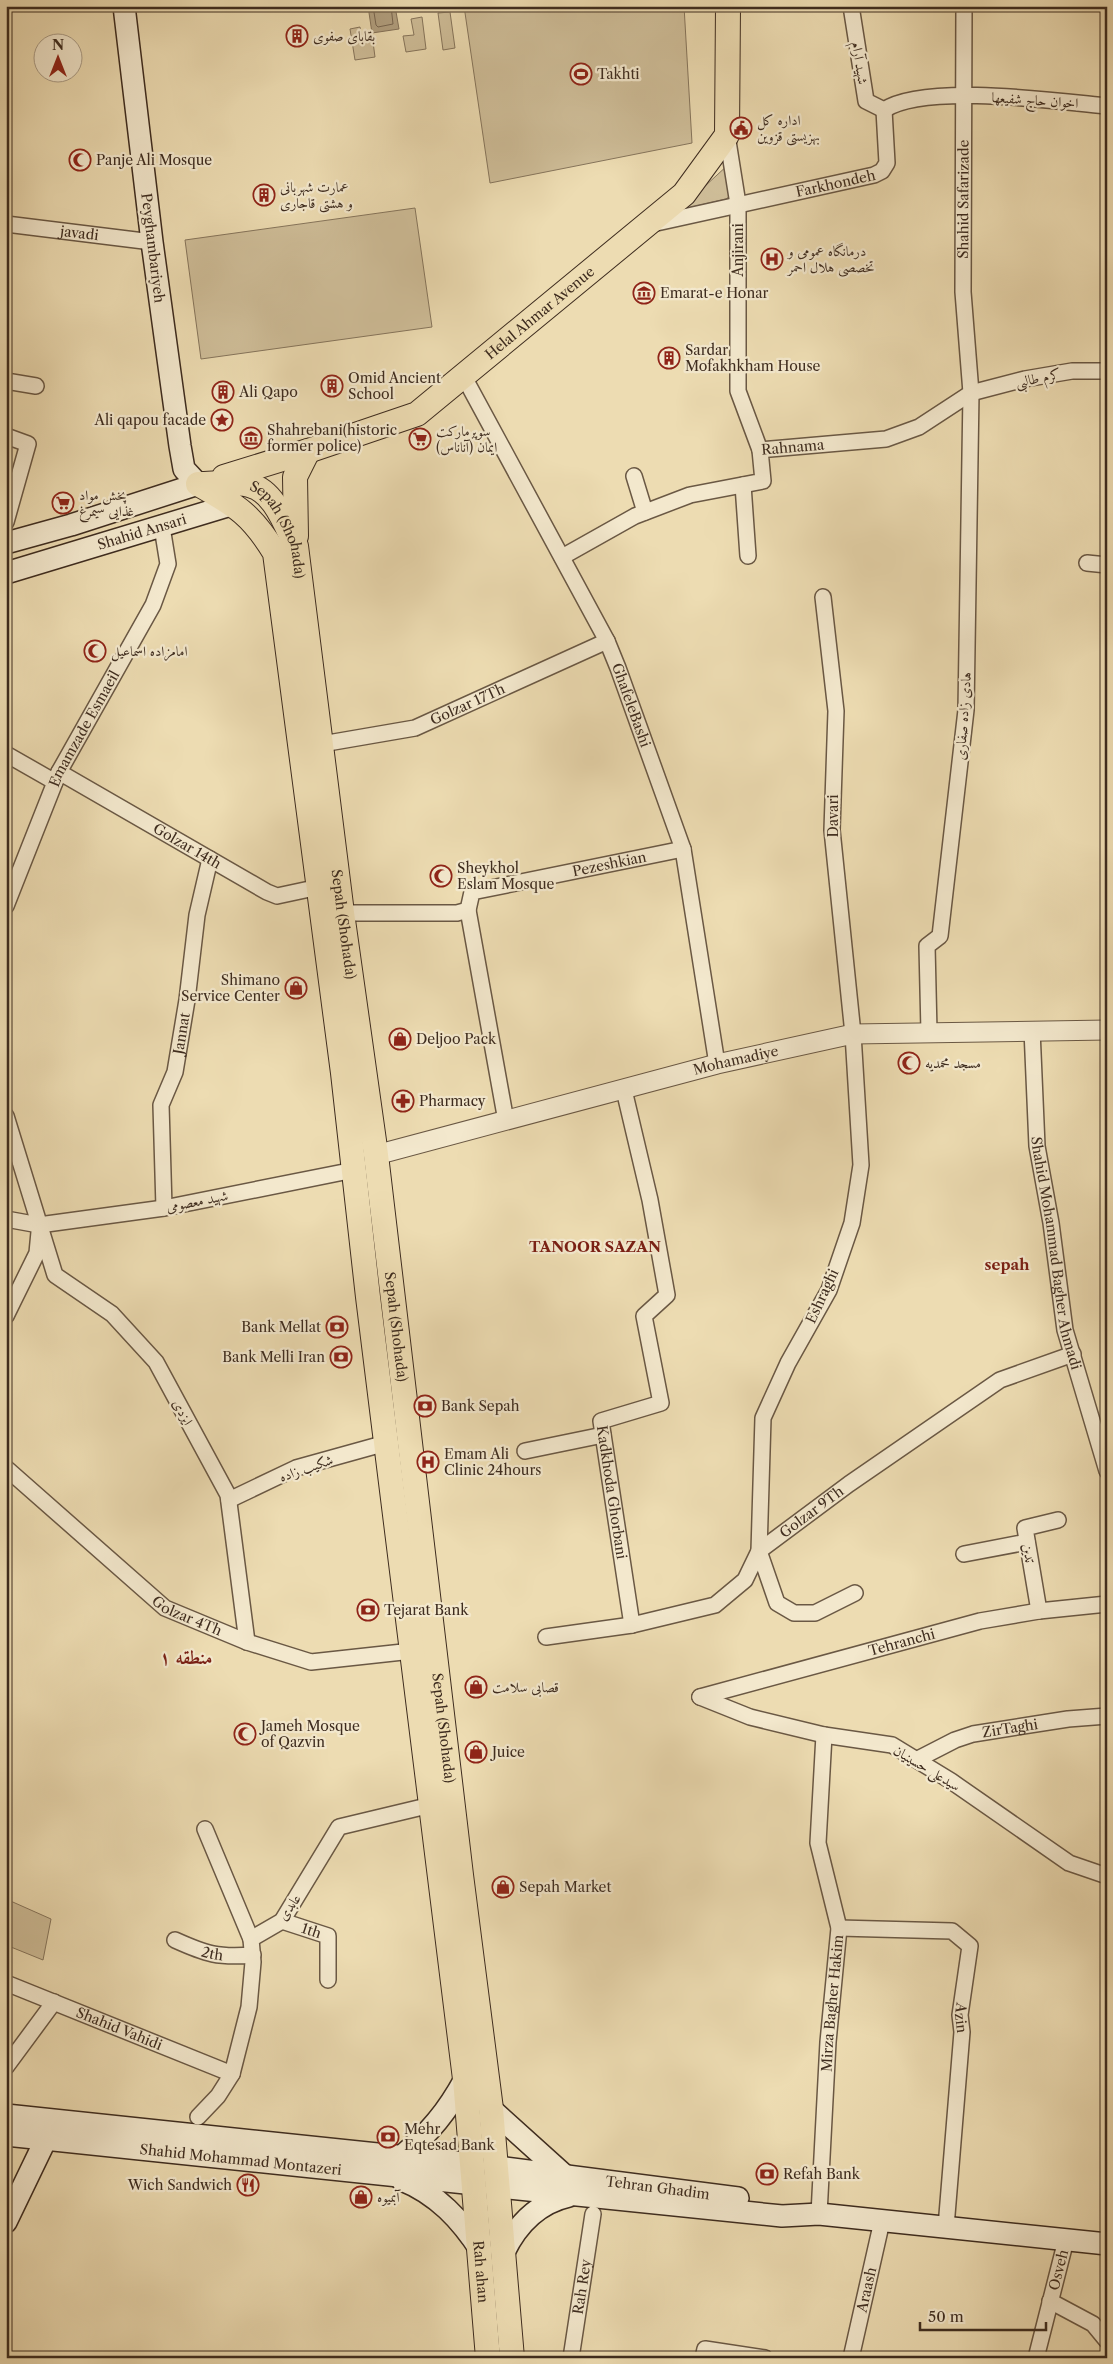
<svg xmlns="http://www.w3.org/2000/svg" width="1113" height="2364" font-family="'Libre Caslon Text',Amiri,serif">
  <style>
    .green { fill: #cfbe99; stroke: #86755c }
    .water { fill: #b2a080; stroke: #847259 }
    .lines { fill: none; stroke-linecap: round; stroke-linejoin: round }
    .shore { stroke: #786650; stroke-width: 1 }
    .minor-casing { stroke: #6a5844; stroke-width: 18 }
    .tertiary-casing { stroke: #6a5844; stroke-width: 21 }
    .secondary-casing { stroke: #3e2c1f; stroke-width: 24 }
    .primary-casing { stroke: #3e2c1f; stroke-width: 26 }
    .minor { stroke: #f3e8cd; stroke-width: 15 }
    .tertiary { stroke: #f3e8cd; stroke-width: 19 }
    .secondary { stroke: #f3e8cd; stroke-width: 21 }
    .primary { stroke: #eddcb2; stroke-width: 24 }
    .labels { text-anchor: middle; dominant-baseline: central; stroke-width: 4.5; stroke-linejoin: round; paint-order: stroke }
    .poi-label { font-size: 14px; fill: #3e2c1f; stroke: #f3e8cd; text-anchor: start }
    .street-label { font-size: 14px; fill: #3e2c1f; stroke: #f3e8cd }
    .neighbourhood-label { font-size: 15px; font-weight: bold; fill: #7a1f14; stroke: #f3e8cd }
    .district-label { font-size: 19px; font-weight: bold; fill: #7a1f14; stroke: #f3e8cd }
  </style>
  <rect width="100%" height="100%" fill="#eddcb2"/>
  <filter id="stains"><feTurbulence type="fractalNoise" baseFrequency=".004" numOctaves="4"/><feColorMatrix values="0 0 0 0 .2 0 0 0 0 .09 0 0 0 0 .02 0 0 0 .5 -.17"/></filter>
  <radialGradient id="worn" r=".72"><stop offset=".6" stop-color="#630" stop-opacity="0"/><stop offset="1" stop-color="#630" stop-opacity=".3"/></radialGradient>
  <!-- green -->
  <g class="green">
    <path d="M 464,6 L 684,6 L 692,143 L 490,183 Z"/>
    <path d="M 450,12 L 455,48 L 443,50 L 438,13 Z"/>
    <path d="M 422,17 L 426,49 L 406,52 L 403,36 L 414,35 L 411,19 Z"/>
    <path d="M 360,27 L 362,43 L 373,42 L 375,57 L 355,60 L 350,29 Z"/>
    <path d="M 729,164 L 731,195 L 726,199 L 679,210 Z"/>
    <path d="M 415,208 L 432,327 L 201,359 L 185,240 Z"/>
    <path d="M 6,1899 L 51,1919 L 43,1960 L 6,1945 Z"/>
  </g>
  <!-- water -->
  <path class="water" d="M 368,6 L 395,6 L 399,29 L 372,33 Z"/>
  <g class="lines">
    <!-- shore -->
    <path class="shore" d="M 373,6 L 376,25 L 378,27 L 393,24 L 391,6"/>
    <!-- minor casing -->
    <g class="minor-casing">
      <g id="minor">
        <path d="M 851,6 L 866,101 L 884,110"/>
        <path d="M 884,110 C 924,83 1056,101 1107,106"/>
        <path d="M 727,135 L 738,204 L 738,391 L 760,450"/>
        <path id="s1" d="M 6,224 L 152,242"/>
        <path id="s2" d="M 652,224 L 874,175 L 882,171 L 887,163 L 884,110"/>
        <path id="s3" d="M 463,375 L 607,641 L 618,668 L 683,849 L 717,1064"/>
        <path d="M 6,381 L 36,386"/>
        <path d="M 6,436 L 28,444 L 6,522"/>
        <path d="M 634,476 L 645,512"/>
        <path d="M 743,485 L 748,556"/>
        <path id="s4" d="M 562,557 L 635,516 L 690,495 L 763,481 L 760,450 L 886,439 L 919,427 L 971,393 L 1025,379 L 1072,371 L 1107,371"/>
        <path d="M 1087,563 L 1107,565"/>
        <path d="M 823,597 L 836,711 L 832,830 L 853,1034 L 861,1165 L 852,1223 L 829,1290 L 788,1363 L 763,1418 L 759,1551 L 777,1603 L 794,1613 L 815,1613 L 855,1593"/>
        <path id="s5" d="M 322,744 L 415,728 L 607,641"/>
        <path d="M 6,754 L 55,782"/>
        <path id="s6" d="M 59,772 L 267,892 L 277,896 L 319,887"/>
        <path id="s7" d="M 6,906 L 59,772 L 153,605 L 168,564 L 162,527"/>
        <path d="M 468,910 L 506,1121"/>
        <path id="s8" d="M 342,913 L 457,913 L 468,910 L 472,892 L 683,849"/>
        <path id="s9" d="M 1032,1030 L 1037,1146 L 1051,1223 L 1065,1330 L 1107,1471"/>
        <path id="s10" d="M 929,1032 L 927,946 L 940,936 L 966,710 L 971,393 L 963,292 L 964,6"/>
        <path id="s11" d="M 624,1090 L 650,1200 L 667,1295 L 644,1316 L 661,1403 L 601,1421 L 632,1625"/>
        <path d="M 6,1116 L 55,1275 L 112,1314 L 156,1362 L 228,1495 L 247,1642"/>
        <path id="s12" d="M 164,1208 L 161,1105 L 175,1072 L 187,1000 L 197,915 L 210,859"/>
        <path d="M 6,1219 L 39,1225 L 164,1208 L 354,1170"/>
        <path d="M 6,1316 L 37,1253 L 39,1232"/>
        <path d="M 525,1451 L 603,1435"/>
        <path id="s13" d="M 6,1468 L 165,1608 L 247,1642 L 311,1662 L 412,1651"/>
        <path d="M 229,1500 L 296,1468 L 386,1443"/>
        <path d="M 964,1554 L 1027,1542"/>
        <path d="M 1039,1611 L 1025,1528 L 1058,1520"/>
        <path id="s14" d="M 546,1637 L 632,1625 L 715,1605 L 745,1580 L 759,1551 L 849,1484 L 1000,1380 L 1073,1354"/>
        <path d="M 700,1697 L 750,1717 L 824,1735 L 892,1745 L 951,1781 L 1069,1863 L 1107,1876"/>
        <path id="s15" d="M 700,1697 L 980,1621 L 1039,1611 L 1107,1604"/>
        <path id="s16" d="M 918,1759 L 955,1740 L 973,1734 L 1068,1719 L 1107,1716"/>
        <path d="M 205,1829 L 251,1939"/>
        <path id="s17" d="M 282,1921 L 328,1936 L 328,1980"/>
        <path id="s18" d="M 839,1928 L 952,1931 L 970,1946 L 960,2015 L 962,2032 L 946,2227"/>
        <path id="s19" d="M 175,1940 C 206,1954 218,1958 253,1955"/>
        <path id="s20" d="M 6,1983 L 232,2074"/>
        <path d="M 6,2067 L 54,2002"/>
        <path d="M 198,2117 L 218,2096 L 232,2074 L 249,2007 L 253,1962 L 251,1939 L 282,1921 L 339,1827 L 431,1805"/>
        <path id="s21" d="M 819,2214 L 828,2042 L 839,1928 L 818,1843 L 824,1735"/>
        <path d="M 1050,2301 L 1093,2324 L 1107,2341"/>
        <path id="s22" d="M 571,2358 L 593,2214"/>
        <path d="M 703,2358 L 705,2349 L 765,2358"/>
        <path id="s23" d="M 851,2358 L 882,2221"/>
        <path id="s24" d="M 1036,2358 L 1066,2240"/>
      </g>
    </g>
    <!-- tertiary casing -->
    <g class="tertiary-casing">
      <g id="tertiary">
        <path id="s25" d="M 376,1155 L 717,1064 L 853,1034 L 1107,1030"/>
      </g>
    </g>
    <!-- secondary casing -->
    <g class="secondary-casing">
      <g id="secondary">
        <path d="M 6,543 L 71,525 L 198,484 L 184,469 L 180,446 L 152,242 L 124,6"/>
        <path id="s26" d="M 6,573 L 234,504"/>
        <path d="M 491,2109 L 563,2174"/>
        <path d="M 6,2115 L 473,2164"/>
        <path id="s27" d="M 6,2135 L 475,2184"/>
        <path d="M 401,2157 C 430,2132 447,2112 465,2079"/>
        <path id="s28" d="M 497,2167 L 738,2198"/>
        <path d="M 402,2180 C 437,2194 461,2220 481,2251"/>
        <path d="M 499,2187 L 782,2216 L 819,2214 L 1107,2244"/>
        <path d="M 6,2222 L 46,2139"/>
        <path d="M 504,2252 C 518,2223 538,2203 569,2196"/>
      </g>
    </g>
    <!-- primary casing -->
    <g class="primary-casing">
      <g id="primary">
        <path id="s29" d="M 224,477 L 308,451 L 417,414 L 684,194 L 727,135 L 728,6"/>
        <path id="s30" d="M 198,484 C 214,484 234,481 249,485 C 274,490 286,526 296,546 L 342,913 L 376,1155 L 461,1875 L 491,2109 L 512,2358"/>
        <path id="s31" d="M 200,485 C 237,506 252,515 275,553 L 343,1073 L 368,1297 L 465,2079 L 488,2358"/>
        <path d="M 296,536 L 295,477 L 308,451"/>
      </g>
    </g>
    <!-- minor -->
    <use href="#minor" class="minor"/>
    <!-- tertiary -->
    <use href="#tertiary" class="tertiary"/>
    <!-- secondary -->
    <use href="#secondary" class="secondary"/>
    <!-- primary -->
    <use href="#primary" class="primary"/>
  </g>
  <!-- icons -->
  <defs>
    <g id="building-ring" transform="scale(1.125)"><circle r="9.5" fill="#f3e8cd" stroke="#8f2418" stroke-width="1.5"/><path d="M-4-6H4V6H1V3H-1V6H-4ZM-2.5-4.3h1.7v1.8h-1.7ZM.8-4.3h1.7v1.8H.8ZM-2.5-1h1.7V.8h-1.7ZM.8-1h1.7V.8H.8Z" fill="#8f2418"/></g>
    <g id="stadium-ring" transform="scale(1.125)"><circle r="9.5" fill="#f3e8cd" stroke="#8f2418" stroke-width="1.5"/><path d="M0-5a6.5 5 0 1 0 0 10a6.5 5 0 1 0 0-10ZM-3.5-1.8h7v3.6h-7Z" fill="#8f2418"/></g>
    <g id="civic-ring" transform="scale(1.125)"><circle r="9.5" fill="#f3e8cd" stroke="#8f2418" stroke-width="1.5"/><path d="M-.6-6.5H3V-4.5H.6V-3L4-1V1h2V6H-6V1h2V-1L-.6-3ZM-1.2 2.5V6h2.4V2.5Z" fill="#8f2418"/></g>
    <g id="mosque-ring" transform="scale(1.125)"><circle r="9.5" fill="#f3e8cd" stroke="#8f2418" stroke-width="1.5"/><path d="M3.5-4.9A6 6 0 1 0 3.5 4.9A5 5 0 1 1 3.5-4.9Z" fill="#8f2418"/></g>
    <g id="hospital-ring" transform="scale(1.125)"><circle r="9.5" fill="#f3e8cd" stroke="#8f2418" stroke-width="1.5"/><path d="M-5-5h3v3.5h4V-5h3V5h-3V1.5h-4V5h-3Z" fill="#8f2418"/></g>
    <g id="museum-ring" transform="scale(1.125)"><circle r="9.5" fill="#f3e8cd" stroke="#8f2418" stroke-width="1.5"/><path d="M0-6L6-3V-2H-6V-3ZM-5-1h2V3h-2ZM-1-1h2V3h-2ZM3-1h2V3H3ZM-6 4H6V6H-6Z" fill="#8f2418"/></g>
    <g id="sight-ring" transform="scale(1.125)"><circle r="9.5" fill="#f3e8cd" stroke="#8f2418" stroke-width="1.5"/><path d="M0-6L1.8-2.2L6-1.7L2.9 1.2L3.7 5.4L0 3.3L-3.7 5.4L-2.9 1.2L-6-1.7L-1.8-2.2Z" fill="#8f2418"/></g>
    <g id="supermarket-ring" transform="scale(1.125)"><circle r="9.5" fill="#f3e8cd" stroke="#8f2418" stroke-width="1.5"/><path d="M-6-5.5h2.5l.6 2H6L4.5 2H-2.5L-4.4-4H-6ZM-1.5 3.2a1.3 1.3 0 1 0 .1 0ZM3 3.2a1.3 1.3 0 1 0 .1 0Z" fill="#8f2418"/></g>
    <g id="shop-ring" transform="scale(1.125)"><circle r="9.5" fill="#f3e8cd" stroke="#8f2418" stroke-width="1.5"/><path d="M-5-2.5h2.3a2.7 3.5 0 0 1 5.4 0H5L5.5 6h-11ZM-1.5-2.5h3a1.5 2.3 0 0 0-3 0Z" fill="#8f2418"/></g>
    <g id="pharmacy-ring" transform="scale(1.125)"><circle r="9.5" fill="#f3e8cd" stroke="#8f2418" stroke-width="1.5"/><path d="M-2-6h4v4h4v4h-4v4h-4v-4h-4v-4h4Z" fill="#8f2418"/></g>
    <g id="bank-ring" transform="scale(1.125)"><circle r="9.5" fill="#f3e8cd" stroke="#8f2418" stroke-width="1.5"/><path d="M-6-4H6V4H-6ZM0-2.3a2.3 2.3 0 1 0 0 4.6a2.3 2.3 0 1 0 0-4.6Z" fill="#8f2418"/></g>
    <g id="restaurant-ring" transform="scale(1.125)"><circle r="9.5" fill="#f3e8cd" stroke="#8f2418" stroke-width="1.5"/><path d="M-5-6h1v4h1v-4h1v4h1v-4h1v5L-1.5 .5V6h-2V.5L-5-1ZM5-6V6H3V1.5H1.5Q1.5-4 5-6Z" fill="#8f2418"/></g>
  </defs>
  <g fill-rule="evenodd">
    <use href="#building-ring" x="297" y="36"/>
    <use href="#stadium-ring" x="581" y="74"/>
    <use href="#civic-ring" x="741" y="128"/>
    <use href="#mosque-ring" x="80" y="160"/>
    <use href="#building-ring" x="264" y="195"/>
    <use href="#hospital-ring" x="772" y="259"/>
    <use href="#museum-ring" x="644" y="293"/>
    <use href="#building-ring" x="669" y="358"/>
    <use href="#building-ring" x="332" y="386"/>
    <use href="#building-ring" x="223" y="392"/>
    <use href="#sight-ring" x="222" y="420"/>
    <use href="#museum-ring" x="251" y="438"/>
    <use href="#supermarket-ring" x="420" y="439"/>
    <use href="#supermarket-ring" x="63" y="503"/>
    <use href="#mosque-ring" x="95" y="651"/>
    <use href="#mosque-ring" x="441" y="876"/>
    <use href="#shop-ring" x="296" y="988"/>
    <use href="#shop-ring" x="400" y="1039"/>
    <use href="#mosque-ring" x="909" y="1063"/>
    <use href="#pharmacy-ring" x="403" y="1101"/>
    <use href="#bank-ring" x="337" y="1327"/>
    <use href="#bank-ring" x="341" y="1357"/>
    <use href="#bank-ring" x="425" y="1406"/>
    <use href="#hospital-ring" x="428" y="1462"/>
    <use href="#bank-ring" x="368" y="1610"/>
    <use href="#shop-ring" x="476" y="1687"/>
    <use href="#mosque-ring" x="245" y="1734"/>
    <use href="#shop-ring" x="476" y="1752"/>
    <use href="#shop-ring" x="503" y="1887"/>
    <use href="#bank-ring" x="388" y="2137"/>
    <use href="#bank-ring" x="767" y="2174"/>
    <use href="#restaurant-ring" x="248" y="2185"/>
    <use href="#shop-ring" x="361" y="2197"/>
  </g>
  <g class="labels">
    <!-- poi labels -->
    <g class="poi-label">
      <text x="313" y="36">بقابای صفوی</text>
      <text x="597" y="74">Takhti</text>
      <text x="757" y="120">اداره کل<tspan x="757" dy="16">بهزیستی قزوین</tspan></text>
      <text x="96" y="160">Panje Ali Mosque</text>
      <text x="280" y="187">عمارت شهربانی<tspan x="280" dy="16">و هشتی قاجاری</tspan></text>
      <text x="788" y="251">درمانگاه عمومی و<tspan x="788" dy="16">تخصصی هلال احمر</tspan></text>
      <text x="660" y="293">Emarat-e Honar</text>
      <text x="685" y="350">Sardar<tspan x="685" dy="16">Mofakhkham House</tspan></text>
      <text x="348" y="378">Omid Ancient<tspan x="348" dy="16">School</tspan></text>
      <text x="239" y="392">Ali Qapo</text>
      <text x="206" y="420" text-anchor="end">Ali qapou facade</text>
      <text x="267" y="430">Shahrebani(historic<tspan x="267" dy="16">former police)</tspan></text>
      <text x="436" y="431">سوپرمارکت<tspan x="436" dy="16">ایمان (آناناس)</tspan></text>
      <text x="79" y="495">پخش مواد<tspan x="79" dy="16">غذایی سیمرغ</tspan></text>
      <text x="111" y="651">امامزاده اسماعیل</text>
      <text x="457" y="868">Sheykhol<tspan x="457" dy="16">Eslam Mosque</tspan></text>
      <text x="280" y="980" text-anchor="end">Shimano<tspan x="280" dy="16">Service Center</tspan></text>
      <text x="416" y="1039">Deljoo Pack</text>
      <text x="925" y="1063">مسجد محمدیه</text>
      <text x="419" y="1101">Pharmacy</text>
      <text x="321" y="1327" text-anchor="end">Bank Mellat</text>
      <text x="325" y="1357" text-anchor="end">Bank Melli Iran</text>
      <text x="441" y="1406">Bank Sepah</text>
      <text x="444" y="1454">Emam Ali<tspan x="444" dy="16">Clinic 24hours</tspan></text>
      <text x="384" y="1610">Tejarat Bank</text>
      <text x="492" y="1687">قصابی سلامت</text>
      <text x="261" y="1726">Jameh Mosque<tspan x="261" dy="16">of Qazvin</tspan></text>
      <text x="492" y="1752">Juice</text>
      <text x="519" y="1887">Sepah Market</text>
      <text x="404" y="2129">Mehr<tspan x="404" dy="16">Eqtesad Bank</tspan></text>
      <text x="783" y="2174">Refah Bank</text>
      <text x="232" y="2185" text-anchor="end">Wich Sandwich</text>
      <text x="377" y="2197">آبمیوه</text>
    </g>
    <!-- street labels -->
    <g class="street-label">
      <text transform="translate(860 63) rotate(81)">شهید آرام</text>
      <text transform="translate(1035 100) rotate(4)">اخوان حاج شفیعها</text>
      <text stroke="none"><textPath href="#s2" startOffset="188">Farkhondeh</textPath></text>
      <text stroke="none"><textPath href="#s10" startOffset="841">Shahid Safarizade</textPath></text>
      <text stroke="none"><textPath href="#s1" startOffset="74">javadi</textPath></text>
      <text transform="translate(153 248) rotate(83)">Peyghambariyeh</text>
      <text transform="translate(738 250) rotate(-90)">Anjirani</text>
      <text stroke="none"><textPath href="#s29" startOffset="362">Helal Ahmar Avenue</textPath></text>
      <text transform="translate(1038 378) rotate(-11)">کرم طالبی</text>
      <text stroke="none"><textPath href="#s4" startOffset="281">Rahnama</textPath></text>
      <text stroke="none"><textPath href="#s26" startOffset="142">Shahid Ansari</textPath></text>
      <text stroke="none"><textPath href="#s30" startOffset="108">Sepah (Shohada)</textPath></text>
      <text stroke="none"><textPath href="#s5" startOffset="152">Golzar 17Th</textPath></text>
      <text stroke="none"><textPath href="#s3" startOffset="371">GhafeleBashi</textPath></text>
      <text transform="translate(963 716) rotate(-86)">هادی زاده صفاری</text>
      <text stroke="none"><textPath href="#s7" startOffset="194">Emamzade Esmaeil</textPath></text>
      <text transform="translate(833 816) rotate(-90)">Davari</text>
      <text stroke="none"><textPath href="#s6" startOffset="148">Golzar 14th</textPath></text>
      <text stroke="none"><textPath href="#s8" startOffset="285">Pezeshkian</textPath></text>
      <text stroke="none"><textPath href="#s30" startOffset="512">Sepah (Shohada)</textPath></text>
      <text stroke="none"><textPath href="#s12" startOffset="178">Jannat</textPath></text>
      <text stroke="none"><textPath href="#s25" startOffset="372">Mohamadiye</textPath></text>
      <text transform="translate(197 1201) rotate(-11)">شهید معصومی</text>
      <text stroke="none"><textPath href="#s9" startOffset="225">Shahid Mohammad Bagher Ahmadi</textPath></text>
      <text transform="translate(822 1296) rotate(-65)">Eshraghi</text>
      <text stroke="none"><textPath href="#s30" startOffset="918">Sepah (Shohada)</textPath></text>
      <text transform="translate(183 1412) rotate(62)">ایزدی</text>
      <text transform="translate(306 1468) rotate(-19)">شکیب زاده</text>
      <text stroke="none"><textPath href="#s11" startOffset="464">Kadkhoda Ghorbani</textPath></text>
      <text stroke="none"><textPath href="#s14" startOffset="309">Golzar 9Th</textPath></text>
      <text transform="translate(1029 1553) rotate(80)">تدین</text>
      <text stroke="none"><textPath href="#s13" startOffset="235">Golzar 4Th</textPath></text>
      <text stroke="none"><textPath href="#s15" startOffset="209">Tehranchi</textPath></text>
      <text stroke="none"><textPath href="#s16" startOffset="98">ZirTaghi</textPath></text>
      <text stroke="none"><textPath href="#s30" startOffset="1322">Sepah (Shohada)</textPath></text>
      <text transform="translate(927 1768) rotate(31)">سیدعلی حسینیان</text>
      <text transform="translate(289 1907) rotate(-54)">عابدی</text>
      <text stroke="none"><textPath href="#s17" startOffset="31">1th</textPath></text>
      <text stroke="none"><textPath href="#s19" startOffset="40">2th</textPath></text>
      <text stroke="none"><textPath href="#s21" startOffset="211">Mirza Bagher Hakim</textPath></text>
      <text stroke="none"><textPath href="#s18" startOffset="209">Azin</textPath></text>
      <text stroke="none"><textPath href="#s20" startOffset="122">Shahid Vahidi</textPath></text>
      <text stroke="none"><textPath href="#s27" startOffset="236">Shahid Mohammad Montazeri</textPath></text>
      <text stroke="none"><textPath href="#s28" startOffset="162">Tehran Ghadim</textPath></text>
      <text stroke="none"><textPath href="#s24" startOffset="91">Osveh</textPath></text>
      <text stroke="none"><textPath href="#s31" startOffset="1834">Rah ahan</textPath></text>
      <text stroke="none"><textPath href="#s22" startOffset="72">Rah Rey</textPath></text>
      <text stroke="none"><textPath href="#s23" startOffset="70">Araash</textPath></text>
    </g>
    <!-- neighbourhood labels -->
    <g class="neighbourhood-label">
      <text x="595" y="1246">TANOOR SAZAN</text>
      <text x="1007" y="1264">sepah</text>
    </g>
    <!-- district labels -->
    <g class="district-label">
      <text x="186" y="1657">منطقه ۱</text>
    </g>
  </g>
  <!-- margin -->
  <rect width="1113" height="2364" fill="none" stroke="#eddcb2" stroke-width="25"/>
  <rect x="8" y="8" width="1098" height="2349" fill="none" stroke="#3e2c1f" stroke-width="2.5"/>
  <rect x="12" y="12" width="1088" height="2339" fill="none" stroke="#3e2c1f"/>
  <!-- north arrow -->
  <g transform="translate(58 58)"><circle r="24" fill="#f3e8cd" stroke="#ab9d87"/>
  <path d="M0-4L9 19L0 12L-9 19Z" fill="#8f2418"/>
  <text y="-8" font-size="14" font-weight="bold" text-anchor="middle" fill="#3e2c1f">N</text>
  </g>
  <!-- scale -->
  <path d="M920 2322v8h126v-8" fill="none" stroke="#3e2c1f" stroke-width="2.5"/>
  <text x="928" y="2322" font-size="15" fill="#3e2c1f" stroke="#f3e8cd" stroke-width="4" paint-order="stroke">50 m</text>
  <rect width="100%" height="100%" filter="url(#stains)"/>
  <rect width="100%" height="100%" fill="url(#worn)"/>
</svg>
